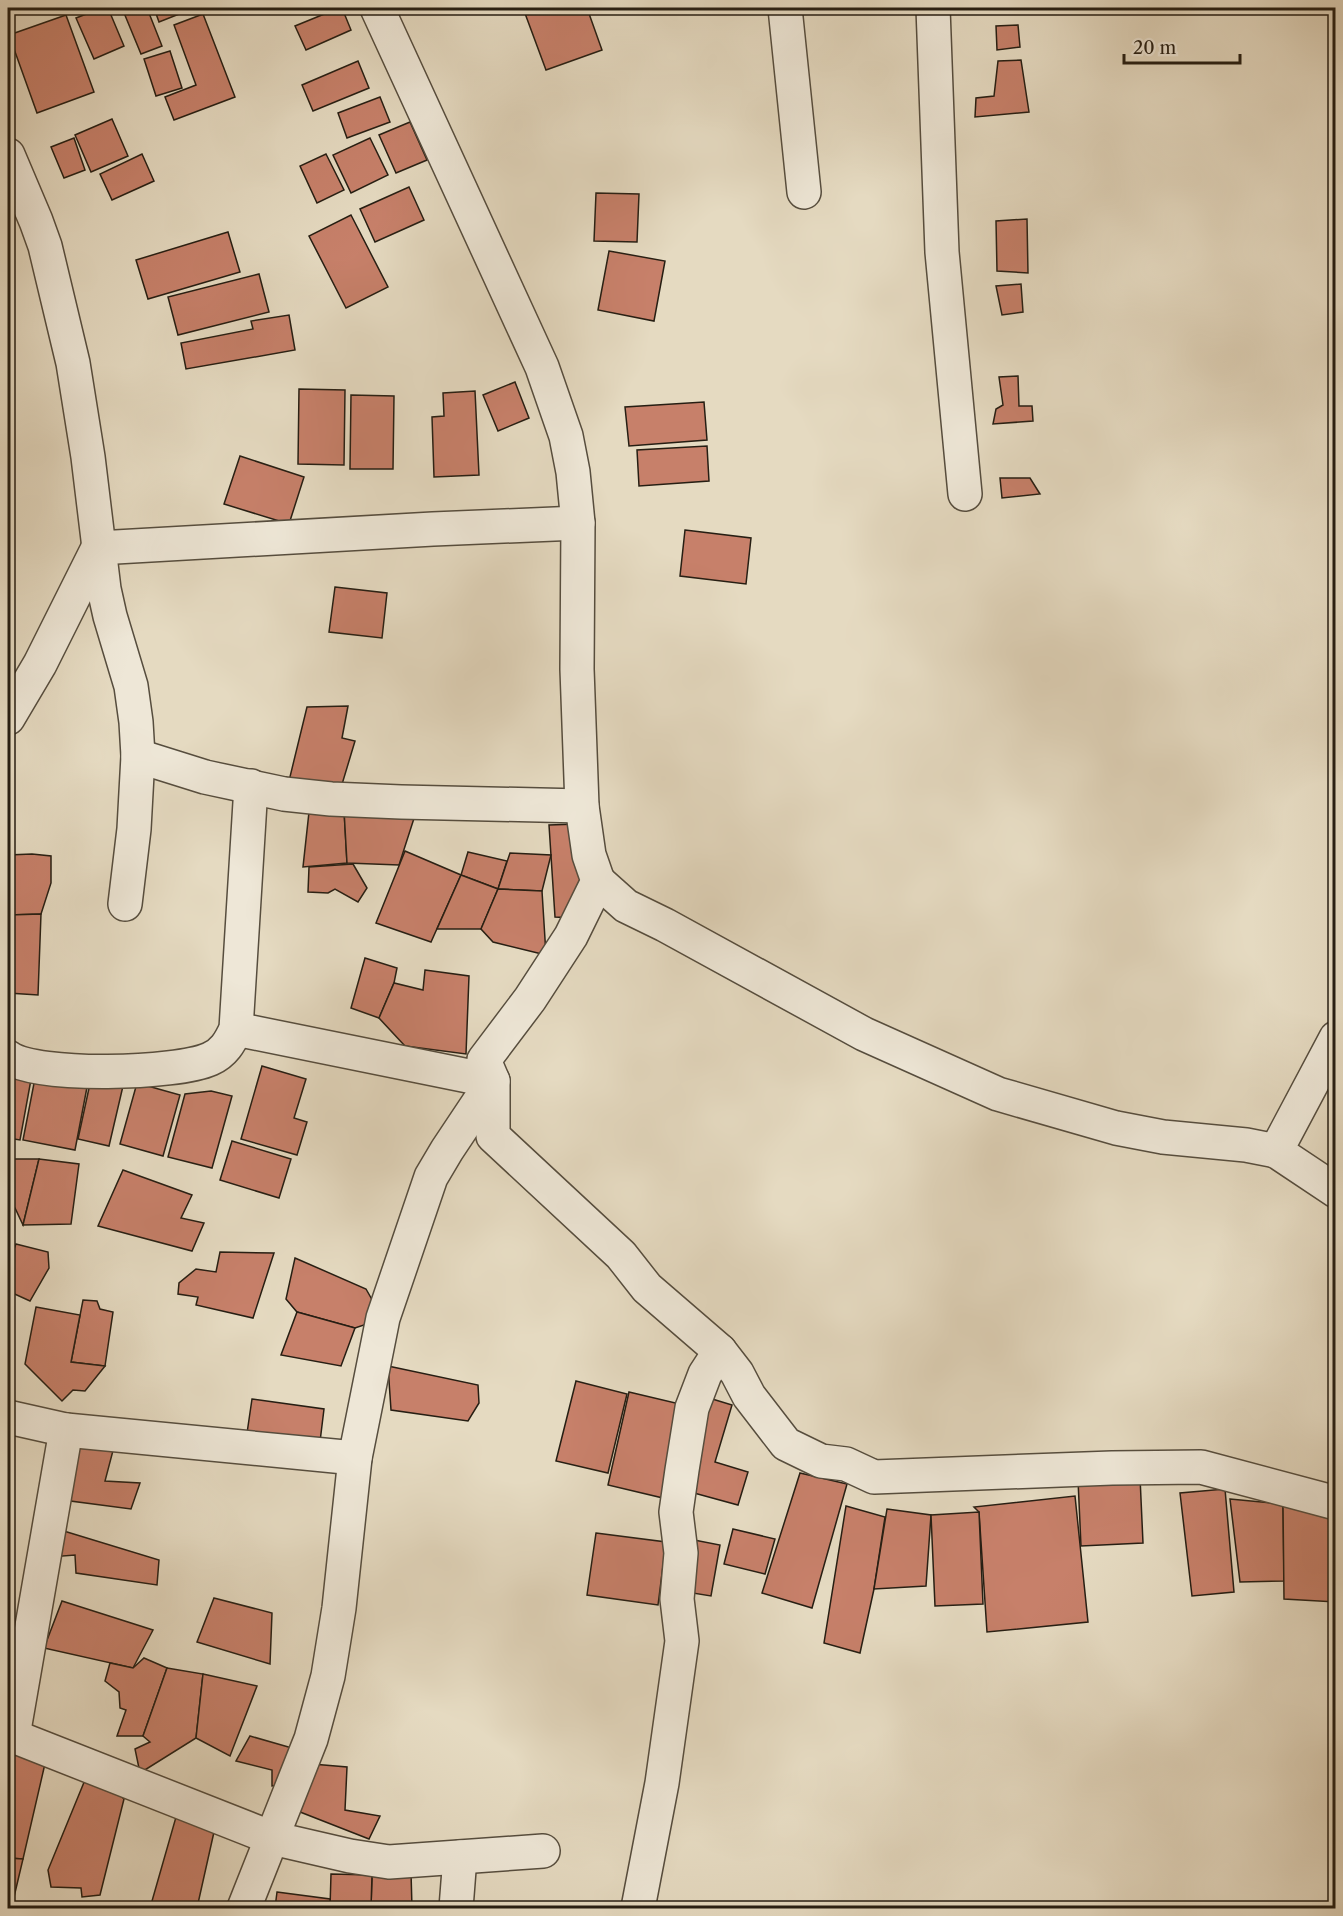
<svg xmlns="http://www.w3.org/2000/svg" width="1343" height="1916" font-family="'Libre Caslon Text',serif">
  <style>
    .building { fill: #c7806a; stroke: #261e13; stroke-width: 1.5 }
    .lines { fill: none; stroke-linecap: round; stroke-linejoin: round }
    .street-casing { stroke: #564d3e; stroke-width: 36 }
    .street { stroke: #eee7d7; stroke-width: 33 }
  </style>
  <rect width="100%" height="100%" fill="#e5dac1"/>
  <filter id="stains"><feTurbulence type="fractalNoise" baseFrequency=".00333" numOctaves="4"/><feColorMatrix values="0 0 0 0 .2 0 0 0 0 .09 0 0 0 0 .02 0 0 0 .5 -.17"/></filter>
  <radialGradient id="worn" r=".72"><stop offset=".6" stop-color="#630" stop-opacity="0"/><stop offset="1" stop-color="#630" stop-opacity=".3"/></radialGradient>
  <!-- building -->
  <g class="building">
    <path d="M 102,8 L 108,8 L 124,46 L 94,59 L 76,18 Z"/>
    <path d="M 122,8 L 147,8 L 162,46 L 141,54 Z"/>
    <path d="M 154,8 L 192,8 L 192,9 L 159,22 Z"/>
    <path d="M 339,8 L 342,8 L 351,30 L 306,50 L 295,26 Z"/>
    <path d="M 523,8 L 587,8 L 602,50 L 546,70 Z"/>
    <path d="M 203,14 L 235,97 L 174,120 L 165,97 L 196,85 L 174,25 Z"/>
    <path d="M 66,15 L 94,92 L 37,113 L 9,35 Z"/>
    <path d="M 1018,25 L 1020,47 L 997,50 L 996,26 Z"/>
    <path d="M 170,51 L 182,88 L 156,96 L 144,59 Z"/>
    <path d="M 1021,60 L 1029,112 L 975,117 L 976,98 L 994,96 L 998,61 Z"/>
    <path d="M 358,61 L 369,88 L 313,111 L 302,85 Z"/>
    <path d="M 380,97 L 390,122 L 347,138 L 338,113 Z"/>
    <path d="M 112,119 L 128,156 L 91,172 L 75,135 Z"/>
    <path d="M 410,122 L 427,160 L 396,173 L 379,135 Z"/>
    <path d="M 74,138 L 85,170 L 64,178 L 51,147 Z"/>
    <path d="M 370,138 L 388,175 L 351,193 L 333,155 Z"/>
    <path d="M 142,154 L 154,181 L 112,200 L 100,174 Z"/>
    <path d="M 326,154 L 344,190 L 317,203 L 300,166 Z"/>
    <path d="M 409,187 L 424,220 L 375,242 L 360,209 Z"/>
    <path d="M 596,193 L 639,194 L 637,242 L 594,241 Z"/>
    <path d="M 351,215 L 388,287 L 346,308 L 309,236 Z"/>
    <path d="M 1027,219 L 1028,273 L 997,271 L 996,221 Z"/>
    <path d="M 228,232 L 240,272 L 148,299 L 136,260 Z"/>
    <path d="M 609,251 L 665,261 L 654,321 L 598,310 Z"/>
    <path d="M 259,274 L 269,312 L 178,335 L 168,297 Z"/>
    <path d="M 1021,284 L 1023,312 L 1002,315 L 996,286 Z"/>
    <path d="M 289,315 L 295,350 L 186,369 L 181,343 L 253,329 L 251,321 Z"/>
    <path d="M 1018,376 L 1019,406 L 1032,406 L 1033,421 L 993,424 L 996,409 L 1003,405 L 999,377 Z"/>
    <path d="M 515,382 L 529,418 L 498,431 L 483,395 Z"/>
    <path d="M 299,389 L 345,390 L 344,465 L 298,464 Z"/>
    <path d="M 475,391 L 479,475 L 434,477 L 432,417 L 444,416 L 443,393 Z"/>
    <path d="M 351,395 L 394,396 L 393,469 L 350,469 Z"/>
    <path d="M 704,402 L 707,440 L 629,446 L 625,407 Z"/>
    <path d="M 707,446 L 709,481 L 639,486 L 637,450 Z"/>
    <path d="M 240,456 L 304,477 L 289,524 L 224,504 Z"/>
    <path d="M 1000,478 L 1030,478 L 1040,494 L 1002,498 Z"/>
    <path d="M 685,530 L 751,538 L 746,584 L 680,576 Z"/>
    <path d="M 335,587 L 387,593 L 382,638 L 329,632 Z"/>
    <path d="M 348,706 L 342,738 L 355,741 L 340,791 L 288,785 L 307,707 Z"/>
    <path d="M 310,803 L 344,810 L 347,863 L 303,867 Z"/>
    <path d="M 417,809 L 399,865 L 347,863 L 344,810 Z"/>
    <path d="M 578,824 L 582,902 L 573,918 L 555,917 L 549,825 Z"/>
    <path d="M 405,851 L 461,875 L 431,942 L 376,923 Z"/>
    <path d="M 468,852 L 507,861 L 498,889 L 461,875 Z"/>
    <path d="M 510,853 L 551,855 L 542,891 L 498,889 Z"/>
    <path d="M 32,854 L 51,856 L 51,883 L 41,914 L 8,915 L 8,855 Z"/>
    <path d="M 353,864 L 367,888 L 358,902 L 335,889 L 328,893 L 308,892 L 309,867 Z"/>
    <path d="M 461,875 L 498,889 L 481,929 L 437,929 Z"/>
    <path d="M 498,889 L 542,891 L 546,955 L 493,942 L 481,929 Z"/>
    <path d="M 41,914 L 38,995 L 8,993 L 8,915 Z"/>
    <path d="M 365,958 L 397,968 L 394,983 L 379,1018 L 351,1008 Z"/>
    <path d="M 425,970 L 469,976 L 466,1054 L 405,1046 L 379,1018 L 394,983 L 423,990 Z"/>
    <path d="M 262,1066 L 306,1079 L 294,1118 L 307,1122 L 297,1155 L 241,1139 Z"/>
    <path d="M 8,1070 L 32,1074 L 20,1140 L 8,1138 Z"/>
    <path d="M 36,1073 L 88,1082 L 75,1150 L 23,1140 Z"/>
    <path d="M 91,1079 L 123,1086 L 109,1146 L 78,1139 Z"/>
    <path d="M 137,1083 L 180,1095 L 163,1156 L 120,1144 Z"/>
    <path d="M 211,1091 L 232,1096 L 212,1168 L 168,1157 L 185,1094 Z"/>
    <path d="M 232,1141 L 291,1159 L 279,1198 L 220,1180 Z"/>
    <path d="M 8,1159 L 39,1159 L 23,1225 L 15,1208 L 8,1208 Z"/>
    <path d="M 39,1159 L 79,1164 L 71,1224 L 23,1225 Z"/>
    <path d="M 123,1170 L 192,1195 L 181,1218 L 204,1223 L 192,1251 L 98,1226 Z"/>
    <path d="M 16,1244 L 48,1252 L 49,1268 L 30,1301 L 8,1291 L 8,1264 Z"/>
    <path d="M 220,1252 L 274,1253 L 253,1318 L 196,1305 L 198,1297 L 178,1294 L 179,1283 L 196,1269 L 216,1272 Z"/>
    <path d="M 295,1258 L 366,1289 L 379,1312 L 376,1321 L 355,1328 L 297,1312 L 286,1299 Z"/>
    <path d="M 83,1300 L 97,1301 L 100,1309 L 113,1312 L 105,1366 L 71,1362 Z"/>
    <path d="M 36,1307 L 80,1315 L 71,1362 L 105,1366 L 85,1391 L 73,1390 L 62,1401 L 25,1364 Z"/>
    <path d="M 297,1312 L 355,1328 L 341,1366 L 281,1355 Z"/>
    <path d="M 388,1366 L 478,1385 L 479,1403 L 468,1421 L 391,1410 Z"/>
    <path d="M 576,1381 L 627,1394 L 608,1473 L 556,1461 Z"/>
    <path d="M 629,1392 L 684,1405 L 663,1498 L 608,1485 Z"/>
    <path d="M 709,1398 L 732,1405 L 715,1462 L 748,1472 L 738,1505 L 683,1490 Z"/>
    <path d="M 252,1399 L 324,1409 L 319,1450 L 246,1440 Z"/>
    <path d="M 71,1440 L 115,1443 L 105,1481 L 140,1483 L 131,1509 L 63,1500 Z"/>
    <path d="M 800,1473 L 847,1484 L 812,1608 L 762,1593 Z"/>
    <path d="M 1140,1477 L 1143,1543 L 1081,1546 L 1078,1480 Z"/>
    <path d="M 1225,1489 L 1234,1592 L 1192,1596 L 1180,1493 Z"/>
    <path d="M 1075,1496 L 1088,1622 L 987,1632 L 979,1512 L 974,1507 Z"/>
    <path d="M 1230,1499 L 1283,1504 L 1284,1581 L 1240,1582 Z"/>
    <path d="M 1283,1504 L 1336,1509 L 1336,1602 L 1284,1599 Z"/>
    <path d="M 846,1506 L 885,1517 L 874,1589 L 860,1653 L 824,1643 Z"/>
    <path d="M 887,1509 L 931,1515 L 926,1586 L 874,1589 Z"/>
    <path d="M 979,1512 L 983,1604 L 935,1606 L 931,1515 Z"/>
    <path d="M 54,1528 L 159,1560 L 157,1585 L 76,1573 L 75,1555 L 50,1557 Z"/>
    <path d="M 733,1529 L 775,1539 L 765,1574 L 724,1564 Z"/>
    <path d="M 596,1533 L 666,1542 L 658,1605 L 587,1595 Z"/>
    <path d="M 689,1539 L 720,1545 L 711,1596 L 680,1591 Z"/>
    <path d="M 214,1598 L 272,1613 L 270,1664 L 197,1642 Z"/>
    <path d="M 62,1601 L 153,1630 L 133,1668 L 44,1648 Z"/>
    <path d="M 144,1658 L 167,1668 L 143,1736 L 117,1736 L 126,1710 L 120,1708 L 119,1692 L 105,1681 L 110,1663 L 133,1668 Z"/>
    <path d="M 167,1668 L 203,1674 L 196,1738 L 140,1773 L 135,1749 L 150,1742 L 143,1736 Z"/>
    <path d="M 203,1674 L 257,1686 L 230,1756 L 196,1738 Z"/>
    <path d="M 250,1736 L 292,1748 L 284,1785 L 272,1786 L 272,1770 L 236,1761 Z"/>
    <path d="M 8,1746 L 47,1755 L 23,1859 L 8,1858 Z"/>
    <path d="M 312,1764 L 347,1767 L 345,1810 L 380,1816 L 369,1839 L 295,1810 Z"/>
    <path d="M 87,1775 L 111,1787 L 124,1799 L 100,1895 L 82,1897 L 81,1888 L 51,1887 L 48,1870 Z"/>
    <path d="M 176,1817 L 216,1823 L 197,1908 L 150,1908 Z"/>
    <path d="M 8,1858 L 23,1859 L 14,1897 L 8,1898 Z"/>
    <path d="M 411,1872 L 412,1908 L 371,1908 L 372,1875 Z"/>
    <path d="M 331,1874 L 372,1875 L 371,1908 L 330,1908 Z"/>
    <path d="M 277,1892 L 330,1899 L 330,1908 L 275,1908 Z"/>
  </g>
  <g class="lines">
    <!-- street casing -->
    <g class="street-casing">
      <g id="street">
        <path d="M 377,8 L 542,367 L 566,436 L 573,472 L 578,523 L 577,669 L 582,806 L 589,855 L 598,881 L 571,936 L 530,999 L 484,1060 L 493,1081 L 493,1136 L 621,1255 L 647,1288 L 720,1351 L 737,1373 L 749,1396 L 786,1444 L 821,1461 L 846,1464 L 874,1477 L 1112,1468 L 1201,1467 L 1336,1503"/>
        <path d="M 785,8 L 804,192"/>
        <path d="M 933,8 L 942,252 L 965,494"/>
        <path d="M 8,155 L 36,221 L 45,246 L 73,363 L 88,457 L 104,589 L 110,616 L 131,686 L 136,722 L 138,756 L 134,829 L 125,904"/>
        <path d="M 8,718 L 40,664 L 98,548 L 433,529 L 578,523"/>
        <path d="M 138,756 L 205,777 L 284,794 L 331,799 L 401,802 L 582,806"/>
        <path d="M 598,881 L 626,906 L 665,925 L 864,1034 L 998,1094 L 1116,1128 L 1163,1137 L 1246,1145 L 1276,1151"/>
        <path d="M 236,1029 L 493,1081 L 447,1150 L 431,1177 L 383,1318 L 355,1458 L 339,1608 L 328,1676 L 311,1739 L 244,1908"/>
        <path d="M 1336,1038 L 1276,1151 L 1336,1191"/>
        <path d="M 8,1057 C 37,1078 177,1074 210,1059 C 224,1053 230,1042 236,1029 L 251,786"/>
        <path d="M 8,1417 L 66,1430 L 355,1458"/>
        <path d="M 8,1736 L 13,1736 L 272,1838 L 350,1856 L 389,1862 L 543,1851"/>
        <path d="M 13,1736 L 66,1430"/>
        <path d="M 456,1908 L 460,1857"/>
        <path d="M 638,1908 L 662,1783 L 682,1641 L 677,1599 L 681,1553 L 676,1512 L 682,1470 L 692,1408 L 705,1374 L 720,1351"/>
      </g>
    </g>
    <!-- street -->
    <use href="#street" class="street"/>
  </g>
  <!-- margin -->
  <rect width="1343" height="1916" fill="none" stroke="#e5dac1" stroke-width="30"/>
  <rect x="9" y="9" width="1325" height="1898" fill="none" stroke="#261e13" stroke-width="3"/>
  <rect x="15" y="15" width="1313" height="1886" fill="none" stroke="#261e13" stroke-width="1.5"/>
  <!-- scale -->
  <path d="M1124 54v9h116v-9" fill="none" stroke="#261e13" stroke-width="3"/>
  <text x="1133" y="54" font-size="18" fill="#261e13" stroke="#eee7d7" stroke-width="4.5" paint-order="stroke">20 m</text>
  <rect width="100%" height="100%" filter="url(#stains)"/>
  <rect width="100%" height="100%" fill="url(#worn)"/>
</svg>
